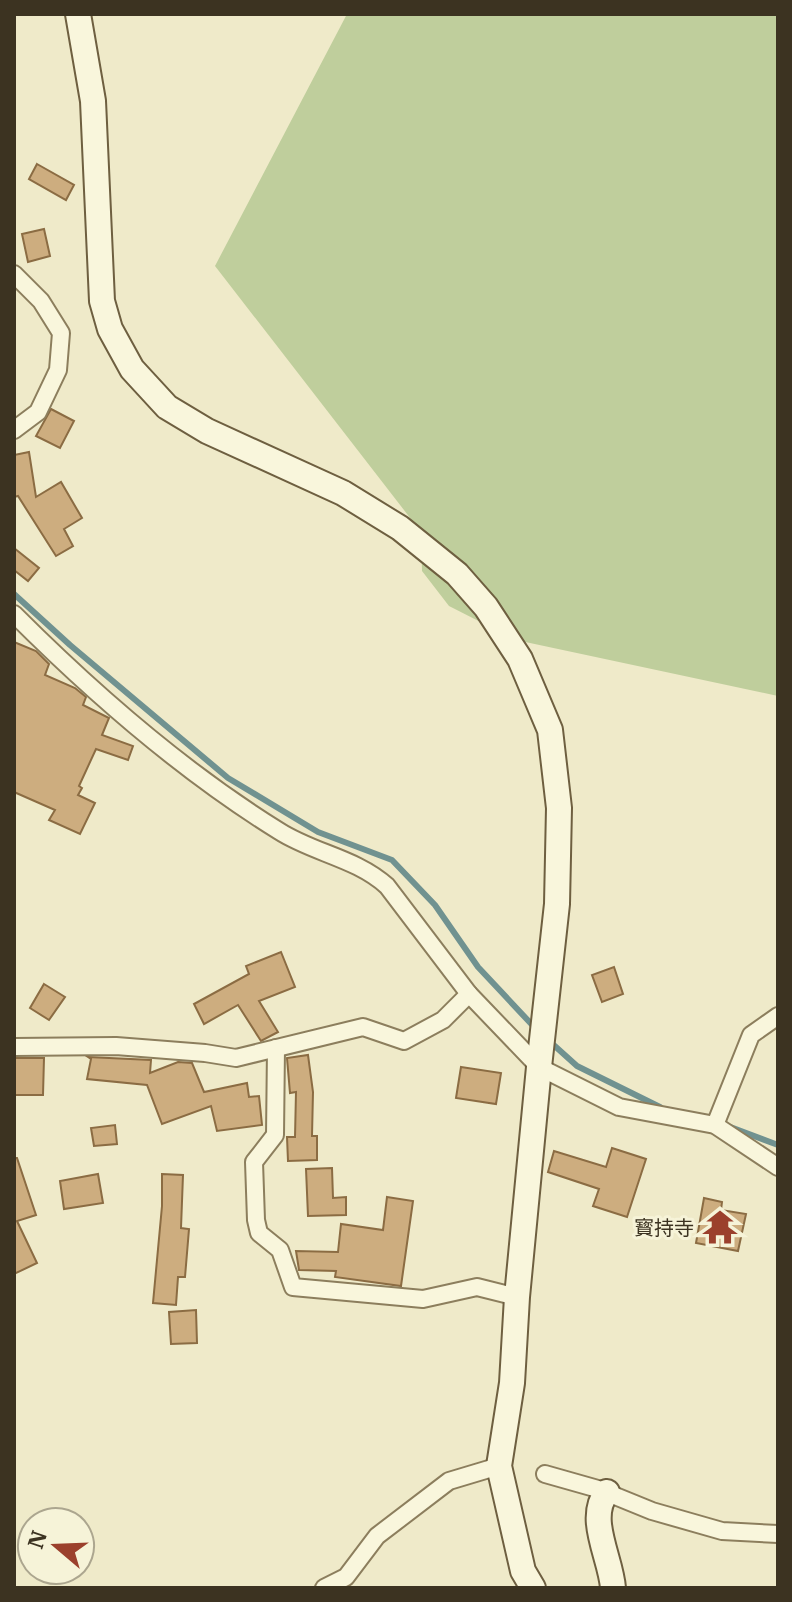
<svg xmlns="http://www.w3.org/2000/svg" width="792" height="1602" font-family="'IBM Plex Serif','Noto Sans JP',serif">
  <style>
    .green { fill: #bfce9c }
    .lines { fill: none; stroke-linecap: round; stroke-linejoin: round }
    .stream { stroke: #709290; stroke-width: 6 }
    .building { fill: #cdad7f; stroke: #8b6c43; stroke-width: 2 }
    .street-casing { stroke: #8c7e5d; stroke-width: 20 }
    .secondary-casing { stroke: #6e5f40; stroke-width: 28 }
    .street { stroke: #f9f6dc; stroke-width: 16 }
    .secondary { stroke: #f9f6dc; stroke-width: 24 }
    .labels { text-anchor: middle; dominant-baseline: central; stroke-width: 6; stroke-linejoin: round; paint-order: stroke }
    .poi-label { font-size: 20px; fill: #3c3321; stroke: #f6f3d8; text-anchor: end }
  </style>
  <rect width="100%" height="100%" fill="#efeac9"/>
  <!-- green -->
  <path class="green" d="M 347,14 L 778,14 L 778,696 L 516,640 L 449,606 L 422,571 L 421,532 L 215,266 Z"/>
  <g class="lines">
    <!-- stream -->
    <g class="stream">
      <path d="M 14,594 L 70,645 L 228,778 L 318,832 L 392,860 L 435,905 L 478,967 L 536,1029"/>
      <path d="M 547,1039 L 577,1066 L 660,1107"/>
      <path d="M 725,1125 L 778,1145"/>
    </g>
  </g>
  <!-- building -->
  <g class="building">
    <path d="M 37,164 L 74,185 L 66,200 L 29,179 Z"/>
    <path d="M 44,229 L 50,256 L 28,262 L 22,234 Z"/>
    <path d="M 51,409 L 74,421 L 60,448 L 36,436 Z"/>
    <path d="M 29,452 L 36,497 L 61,482 L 82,518 L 64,529 L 73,546 L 56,556 L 18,496 L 14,497 L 14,455 Z"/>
    <path d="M 14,548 L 39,568 L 28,581 L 14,570 Z"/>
    <path d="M 14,642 L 36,651 L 49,664 L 45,675 L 75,688 L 86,697 L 83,705 L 109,718 L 102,735 L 133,746 L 128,760 L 96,749 L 79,786 L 82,788 L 78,795 L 95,803 L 80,834 L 49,820 L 55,810 L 14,792 Z"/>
    <path d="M 281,952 L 295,987 L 259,1001 L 278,1032 L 261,1041 L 238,1005 L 204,1024 L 194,1004 L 249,974 L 246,966 Z"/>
    <path d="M 614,967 L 623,994 L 602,1002 L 592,975 Z"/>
    <path d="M 44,984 L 65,997 L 49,1020 L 30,1008 Z"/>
    <path d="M 308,1055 L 313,1092 L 312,1136 L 317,1136 L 317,1160 L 288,1161 L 287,1137 L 295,1137 L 296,1092 L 290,1093 L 287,1058 Z"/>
    <path d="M 88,1057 L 151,1060 L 150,1073 L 178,1062 L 192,1063 L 204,1092 L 247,1083 L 249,1097 L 259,1096 L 262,1125 L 217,1131 L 211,1106 L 162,1124 L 147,1085 L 87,1079 L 91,1059 Z"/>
    <path d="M 14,1058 L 44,1058 L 43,1095 L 14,1095 Z"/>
    <path d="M 461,1067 L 501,1073 L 496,1104 L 456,1098 Z"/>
    <path d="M 115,1125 L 117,1144 L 94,1146 L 91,1128 Z"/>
    <path d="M 612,1148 L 646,1159 L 627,1217 L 593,1206 L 599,1189 L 548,1172 L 554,1151 L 606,1167 Z"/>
    <path d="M 14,1158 L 17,1158 L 36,1215 L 17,1221 L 37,1263 L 14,1274 Z"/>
    <path d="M 332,1168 L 333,1198 L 346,1197 L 346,1215 L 308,1216 L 306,1169 Z"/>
    <path d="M 98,1174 L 103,1203 L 64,1209 L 60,1181 Z"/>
    <path d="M 162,1174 L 183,1175 L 181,1228 L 189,1229 L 185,1277 L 178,1277 L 176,1305 L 153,1303 L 162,1206 Z"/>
    <path d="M 387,1197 L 413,1201 L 401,1286 L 335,1277 L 336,1271 L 299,1270 L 296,1251 L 338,1252 L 341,1224 L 383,1230 Z"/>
    <path d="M 704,1198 L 722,1202 L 721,1210 L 746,1214 L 738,1251 L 696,1243 Z"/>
    <path d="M 196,1310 L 197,1343 L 171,1344 L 169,1312 Z"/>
  </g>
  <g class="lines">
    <!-- street casing -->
    <g class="street-casing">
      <g id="street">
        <path d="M 14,274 L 41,301 L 61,333 L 58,370 L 38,412 L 14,430"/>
        <path d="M 14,614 C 94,694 182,771 279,831 C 313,853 356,858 387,886 L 469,994 L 539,1067 L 619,1107 L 715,1125 L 778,1167"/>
        <path d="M 14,1047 L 116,1046 L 205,1053 L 236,1058 L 363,1027 L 404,1041 L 443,1020 L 469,994"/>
        <path d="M 276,1048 L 275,1135 L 254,1162 L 256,1220 L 259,1233 L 280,1250 L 293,1287 L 423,1299 L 477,1287 L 517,1297"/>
        <path d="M 715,1125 L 751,1035 L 778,1016"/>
        <path d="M 545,1474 L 598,1489 L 652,1511 L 722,1531 L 778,1534"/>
        <path d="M 324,1588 L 346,1577 L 377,1536 L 449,1481 L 499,1466"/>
      </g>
    </g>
    <!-- secondary casing -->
    <g class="secondary-casing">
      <g id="secondary">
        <path d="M 78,14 L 93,101 L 102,301 L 110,329 L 132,369 L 167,407 L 207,431 L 343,493 L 400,528 L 457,574 L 486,607 L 520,659 L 550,730 L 559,808 L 557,904 L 539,1067 L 517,1297 L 512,1383 L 499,1466 L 523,1571 L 533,1588"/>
        <path d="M 607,1492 C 586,1518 611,1558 613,1588"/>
      </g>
    </g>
    <!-- street -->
    <use href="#street" class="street"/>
    <!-- secondary -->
    <use href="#secondary" class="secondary"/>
  </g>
  <!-- icons -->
  <defs>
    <g id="temple-bare" transform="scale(2.76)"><path d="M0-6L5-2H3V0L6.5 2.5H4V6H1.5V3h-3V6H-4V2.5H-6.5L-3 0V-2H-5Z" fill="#9b402c" stroke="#f6f3d8" stroke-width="2.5" paint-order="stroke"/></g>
  </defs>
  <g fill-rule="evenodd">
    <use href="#temple-bare" x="720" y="1227"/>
  </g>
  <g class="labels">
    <!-- poi labels -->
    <g class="poi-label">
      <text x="694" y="1227">寳持寺</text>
    </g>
  </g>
  <!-- border -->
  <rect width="792" height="1602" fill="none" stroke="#3c3321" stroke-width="32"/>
  <!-- north arrow -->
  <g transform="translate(56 1546) rotate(289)"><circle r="38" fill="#f6f3d8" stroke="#aca68f" stroke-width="2"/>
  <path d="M0-6L14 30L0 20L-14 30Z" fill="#9b402c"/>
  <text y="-12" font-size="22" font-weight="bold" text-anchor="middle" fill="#3c3321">N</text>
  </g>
</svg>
